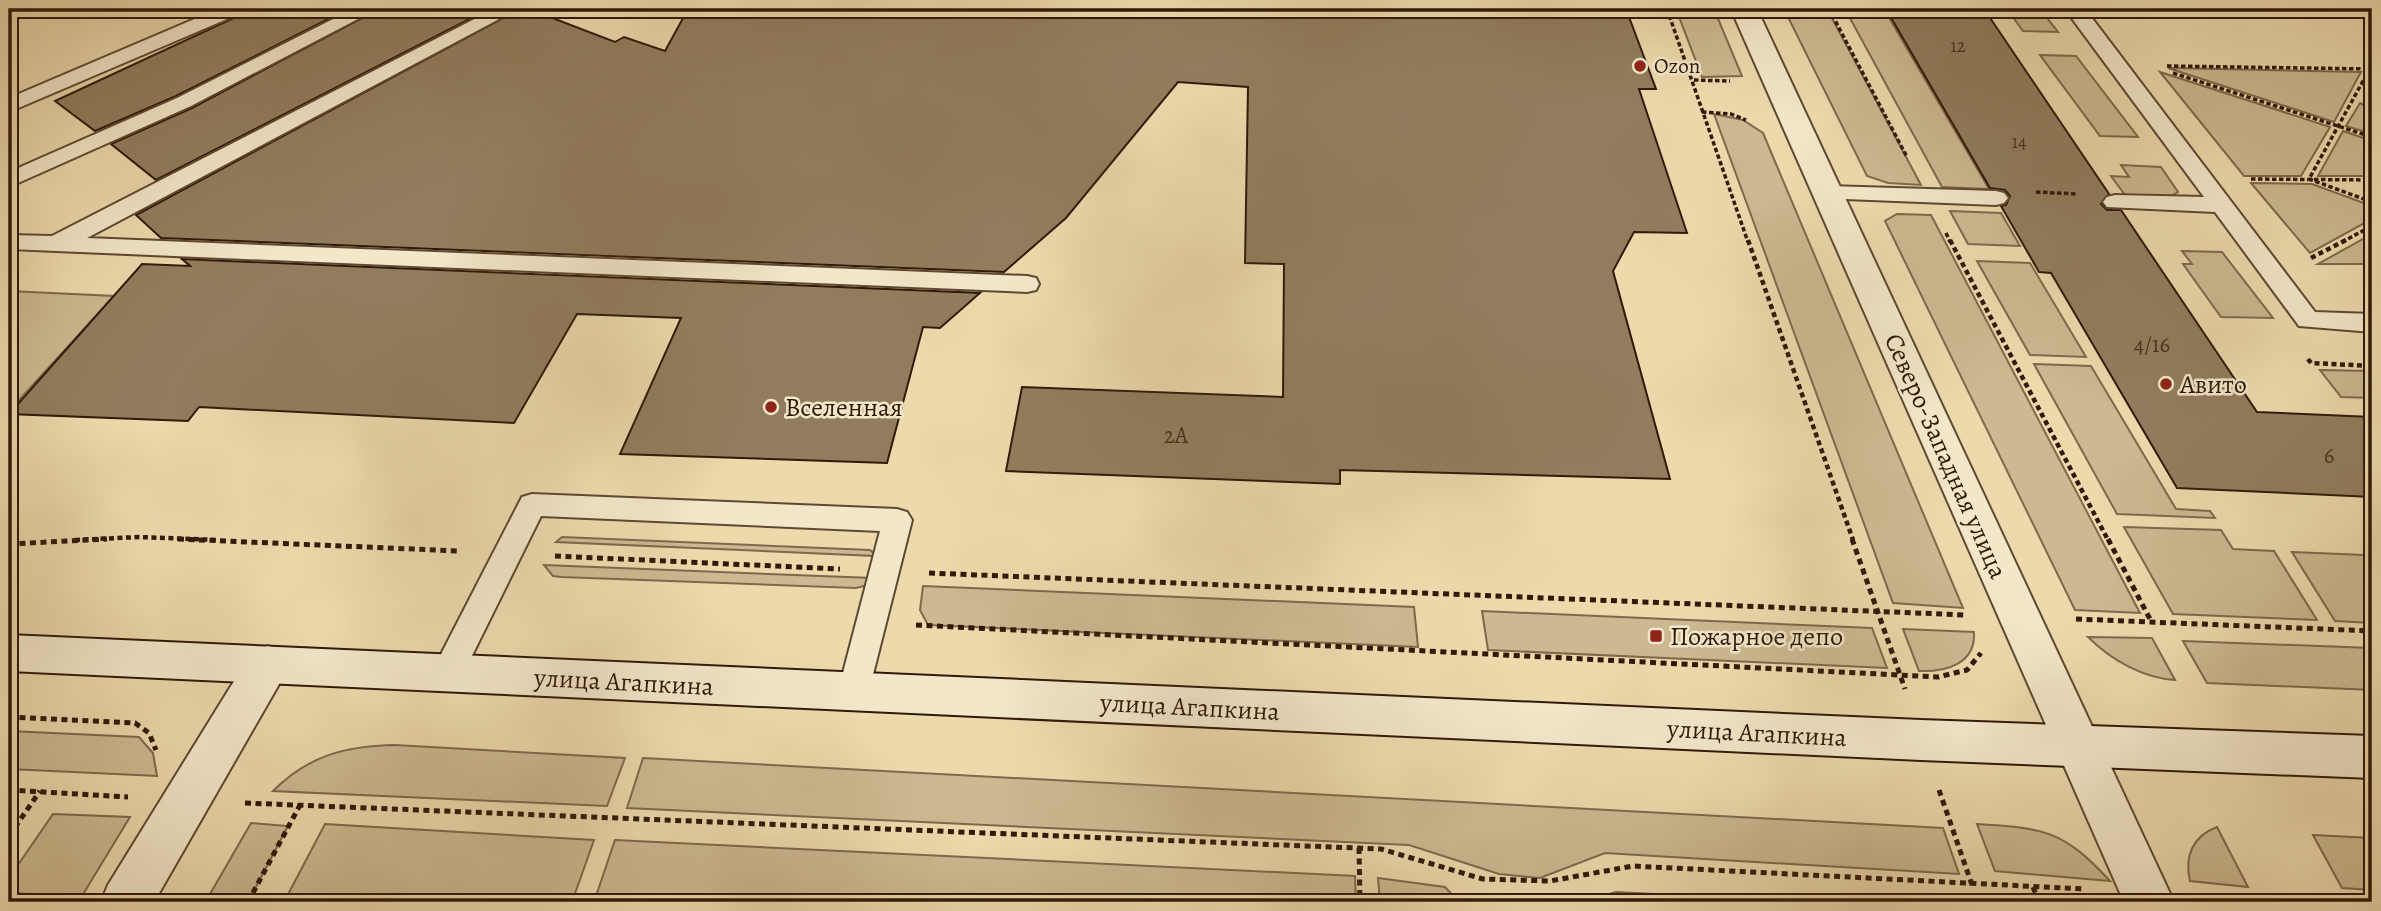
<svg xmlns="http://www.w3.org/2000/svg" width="2381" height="911" font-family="Alegreya,serif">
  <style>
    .green { fill: #ccb991; stroke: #7e694d; stroke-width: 2 }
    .building { fill: #917d5e; stroke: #2f1909; stroke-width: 2 }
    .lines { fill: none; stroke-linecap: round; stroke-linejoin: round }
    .lane-casing { stroke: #5e4932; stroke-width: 4 }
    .street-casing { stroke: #5e4932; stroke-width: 4 }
    .secondary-casing { stroke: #2f1909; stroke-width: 4 }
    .path-far2 { stroke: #2f1909; stroke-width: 3.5; stroke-dasharray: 4.5 2.5; stroke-linecap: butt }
    .path-far1 { stroke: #2f1909; stroke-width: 4.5; stroke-dasharray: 5 3.5; stroke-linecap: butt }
    .path { stroke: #2f1909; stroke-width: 5; stroke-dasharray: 6 4.5; stroke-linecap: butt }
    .lane { fill: #f3e7ca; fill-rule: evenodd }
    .street { fill: #f3e7ca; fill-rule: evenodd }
    .secondary { fill: #f3e7ca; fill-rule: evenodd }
    .poi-dot { fill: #8f2418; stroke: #f3e7ca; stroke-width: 2.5 }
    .labels { text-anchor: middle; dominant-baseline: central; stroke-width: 5; stroke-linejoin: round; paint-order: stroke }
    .far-number-label { font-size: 19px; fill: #48321e }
    .far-poi-label { font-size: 21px; fill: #2f1909; stroke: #f3e7ca; text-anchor: start }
    .number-label { font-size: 23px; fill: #48321e }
    .poi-label { font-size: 26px; fill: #2f1909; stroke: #f3e7ca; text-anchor: start }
    .street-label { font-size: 26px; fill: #2f1909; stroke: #f3e7ca }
  </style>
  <rect width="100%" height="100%" fill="#ecdaad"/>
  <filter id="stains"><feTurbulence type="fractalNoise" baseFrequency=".00286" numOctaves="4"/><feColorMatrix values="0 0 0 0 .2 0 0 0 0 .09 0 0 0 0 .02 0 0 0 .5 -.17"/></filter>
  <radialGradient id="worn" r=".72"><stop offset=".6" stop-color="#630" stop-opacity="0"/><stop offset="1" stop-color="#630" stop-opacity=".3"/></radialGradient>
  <!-- green -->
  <g class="green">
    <path d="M 1676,9 L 1714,9 L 1742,76 L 1702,77 Z"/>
    <path d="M 1784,9 L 1827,9 L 1921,185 L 1888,183 L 1867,176 Z"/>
    <path d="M 1845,9 L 1884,9 L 1989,189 L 1942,187 Z"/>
    <path d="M 2007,9 L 2040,9 L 2058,32 L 2023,31 Z"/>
    <path d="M 2040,55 L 2076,56 L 2138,137 L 2100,136 Z"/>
    <path d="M 2168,68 L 2170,68 L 2361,72 L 2334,122 Z"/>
    <path d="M 2160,72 L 2330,127 L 2301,176 L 2244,176 Z"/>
    <path d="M 2360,103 L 2372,109 L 2372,134 L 2346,126 Z"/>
    <path d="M 1714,114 L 1743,120 L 1763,133 L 1963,608 L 1893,603 Z"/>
    <path d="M 2343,131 L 2372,141 L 2372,176 L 2318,176 Z"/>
    <path d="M 2121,165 L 2161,167 L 2178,192 L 2171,196 L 2125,195 L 2111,176 L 2129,177 Z"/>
    <path d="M 2251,183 L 2312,184 L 2372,206 L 2372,219 L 2310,253 Z"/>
    <path d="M 1950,211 L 2001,213 L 2020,246 L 1968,244 Z"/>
    <path d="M 1897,214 L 1931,215 L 2140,613 L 2075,610 L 1885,221 Z"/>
    <path d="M 2372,234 L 2372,264 L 2318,264 Z"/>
    <path d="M 2182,251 L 2222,252 L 2273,318 L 2221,317 L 2183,264 L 2192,264 Z"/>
    <path d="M 1977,261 L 2030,263 L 2086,357 L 2030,355 Z"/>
    <path d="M 9,291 L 114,296 L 9,411 Z"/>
    <path d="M 2034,364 L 2091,366 L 2176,509 L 2210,511 L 2215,518 L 2117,514 Z"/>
    <path d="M 2320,370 L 2372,371 L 2372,398 L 2341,397 Z"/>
    <path d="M 2124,527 L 2221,530 L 2233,549 L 2274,551 L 2317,620 L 2173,614 Z"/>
    <path d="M 562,537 L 870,550 L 877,556 L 556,542 Z"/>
    <path d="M 2292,552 L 2364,555 L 2372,567 L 2372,623 L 2335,621 Z"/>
    <path d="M 544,565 L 872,578 L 864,586 L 856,588 L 561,577 L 553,576 Z"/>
    <path d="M 923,586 L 1414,607 L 1418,647 L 928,625 L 920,610 Z"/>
    <path d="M 1482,611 L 1872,628 L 1887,668 L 1488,650 Z"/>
    <path d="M 1903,629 L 1974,632 C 1976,664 1946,672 1919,671 Z"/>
    <path d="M 2088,637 L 2152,638 L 2175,680 C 2143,678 2111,660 2088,637 Z"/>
    <path d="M 2183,641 L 2372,648 L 2372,690 L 2207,683 Z"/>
    <path d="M 9,731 L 139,737 L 153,753 L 157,776 L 9,769 Z"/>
    <path d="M 395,745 L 625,758 L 607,806 L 273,791 C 309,755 346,746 395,745 Z"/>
    <path d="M 643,758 L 1943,828 L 1959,874 L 1605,853 L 1540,878 L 1499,874 L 1409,845 L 627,808 Z"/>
    <path d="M 53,814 L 130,817 L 82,896 L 9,893 L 9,878 Z"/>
    <path d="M 251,823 L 288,826 L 248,902 L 206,901 Z"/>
    <path d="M 325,824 L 594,840 L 572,902 L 284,902 Z"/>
    <path d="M 1977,824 C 2044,828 2063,830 2110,881 L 1995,871 Z"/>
    <path d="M 2217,827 L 2248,887 L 2190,881 C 2184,856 2193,836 2217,827 Z"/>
    <path d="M 2313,835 L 2372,838 L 2372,890 L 2342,888 Z"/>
    <path d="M 615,840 L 1355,876 L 1356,902 L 594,902 Z"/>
    <path d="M 1378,878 L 1445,887 L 1459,902 L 1380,902 Z"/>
    <path d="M 1616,892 L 1809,902 L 1583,902 Z"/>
  </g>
  <!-- building -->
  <g class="building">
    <path d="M 253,9 L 348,9 L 176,96 L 95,131 L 55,101 Z"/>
    <path d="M 379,9 L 489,9 L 156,180 L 111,144 L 192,108 Z"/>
    <path d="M 520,9 L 529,9 L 615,42 L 624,37 L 665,51 L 688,9 L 1626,9 L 1656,89 L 1639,89 L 1687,233 L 1634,232 L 1613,271 L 1670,479 L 1340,470 L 1340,484 L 1006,471 L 1022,387 L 1283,397 L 1284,264 L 1245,263 L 1248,87 L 1178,82 L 1066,218 L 1004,272 L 161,238 L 136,215 Z"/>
    <path d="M 1886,9 L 1984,9 L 2109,194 L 2101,204 L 2107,210 L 2121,210 L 2257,412 L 2372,417 L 2372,497 L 2177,488 L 2051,273 L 2039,272 L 2001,206 L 2006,205 L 2010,196 L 2005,190 L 1990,188 Z"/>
    <path d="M 182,259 L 980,293 L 940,328 L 923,327 L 887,463 L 620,454 L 681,318 L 577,314 L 514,423 L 199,407 L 188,421 L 9,414 L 142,264 L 190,266 Z"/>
  </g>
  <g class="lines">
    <!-- lane casing -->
    <g class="lane-casing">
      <g id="lane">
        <path d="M 218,9 L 244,9 L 241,13 L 9,112 L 9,98 Z"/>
        <path d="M 353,9 L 377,9 L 191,106 L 9,187 L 9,172 L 177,98 Z"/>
        <path d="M 494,9 L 518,9 L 87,238 L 1027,276 L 1036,278 L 1039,284 L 1036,290 L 1027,292 L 9,249 L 9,235 L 52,236 Z"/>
        <path d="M 2065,9 L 2085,9 L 2315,312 L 2372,314 L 2372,332 L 2299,326 L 2215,212 L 2107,207 L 2103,202 L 2107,197 L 2115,195 L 2204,197 Z"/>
        <path d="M 1828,186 L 1996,191 L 2004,193 L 2008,198 L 2004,203 L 1996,205 L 1820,198 L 1817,193 L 1820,188 Z"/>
        <path d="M 532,494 L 897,509 L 907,512 L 912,520 L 866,702 L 854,706 L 842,702 L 838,692 L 880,531 L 541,516 L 458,684 L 447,688 L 436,684 L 431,674 L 436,664 L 522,497 Z"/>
      </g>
    </g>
    <!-- street casing -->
    <g class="street-casing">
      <g id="street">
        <path d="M 1731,9 L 1757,9 L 2174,902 L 2124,902 Z"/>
        <path d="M 268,646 L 284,652 L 290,665 L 154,902 L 101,902 L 108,885 L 252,652 Z"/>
      </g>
    </g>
    <!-- secondary casing -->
    <g class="secondary-casing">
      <path id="secondary" d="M 9,635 L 1921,720 L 2372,736 L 2372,778 L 1921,760 L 9,671 Z"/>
    </g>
    <!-- path-far2 -->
    <g class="path-far2">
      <path d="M 1667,9 L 1748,242"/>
      <path d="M 1829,9 L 1907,157"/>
      <path d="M 2167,66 L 2372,69"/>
      <path d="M 2173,73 L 2372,137"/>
      <path d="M 2372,73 L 2368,72 L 2309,179 L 2372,202"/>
      <path d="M 1694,80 L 1730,81"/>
      <path d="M 1702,112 L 1731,114 L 1746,120"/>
      <path d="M 2251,179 L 2372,180"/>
      <path d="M 2036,192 L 2077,194"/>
      <path d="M 1946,233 L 1950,242"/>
      <path d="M 2342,242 L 2372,226"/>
    </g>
    <!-- path-far1 -->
    <g class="path-far1">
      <path d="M 1748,240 L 1853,540"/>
      <path d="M 1950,240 L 2108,540"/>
      <path d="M 2311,258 L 2346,240"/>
      <path d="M 2308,359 L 2311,363 L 2372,366"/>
      <path d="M 75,540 L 139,537 L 218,540"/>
    </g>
    <!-- path -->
    <g class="path">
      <path d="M 178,539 L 459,551"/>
      <path d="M 1852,539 L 1905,689"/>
      <path d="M 2108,539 L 2151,621"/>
      <path d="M 9,544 L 107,539"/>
      <path d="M 555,556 L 840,569"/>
      <path d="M 929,573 L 1966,615"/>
      <path d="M 2076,619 L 2372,631"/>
      <path d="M 916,625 L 1938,677 L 1967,670 L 1981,653"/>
      <path d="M 9,717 L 135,723 L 149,733 L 156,750"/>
      <path d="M 9,790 L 128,797"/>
      <path d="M 1939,790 L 1972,885"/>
      <path d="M 245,803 L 1381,849 L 1483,879 L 1550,881 L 1633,866 L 2084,889"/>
      <path d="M 9,836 L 40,791"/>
      <path d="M 1359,848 L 1360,902"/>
      <path d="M 2033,887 L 2039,902"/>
      <path d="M 2200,899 L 2213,902"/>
      <path d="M 248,902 L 300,805"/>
    </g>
    <!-- lane -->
    <use href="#lane" class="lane"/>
    <!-- street -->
    <use href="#street" class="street"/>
    <!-- secondary -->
    <use href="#secondary" class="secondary"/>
  </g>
  <!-- markers -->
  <g class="poi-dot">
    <circle cx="1640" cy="66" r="7"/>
    <circle cx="2166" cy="384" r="7"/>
    <circle cx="771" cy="407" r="7"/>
    <rect x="1649" y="629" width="14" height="14" rx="3.5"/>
  </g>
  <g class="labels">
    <!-- far-number labels -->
    <g class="far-number-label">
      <text x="1958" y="46">12</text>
      <text x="2019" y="142">14</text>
    </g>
    <!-- far-poi labels -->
    <g class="far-poi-label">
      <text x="1654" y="66">Ozon</text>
    </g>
    <!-- number labels -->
    <g class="number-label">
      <text x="2152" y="344">4/16</text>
      <text x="1176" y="435">2А</text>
      <text x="2329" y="455">6</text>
    </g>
    <!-- poi labels -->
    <g class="poi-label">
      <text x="2180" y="384">Авито</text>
      <text x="785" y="407">Вселенная</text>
      <text x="1670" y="636">Пожарное депо</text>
    </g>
    <!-- street labels -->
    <g class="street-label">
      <text transform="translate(1946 456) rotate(66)">Северо-Западная улица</text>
      <text transform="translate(624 682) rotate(3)">улица Агапкина</text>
      <text transform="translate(1190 707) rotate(3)">улица Агапкина</text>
      <text transform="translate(1757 733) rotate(3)">улица Агапкина</text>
    </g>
  </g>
  <!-- margin -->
  <rect width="2381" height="911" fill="none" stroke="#ecdaad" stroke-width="35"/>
  <rect x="10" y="10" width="2360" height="890" fill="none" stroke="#2f1909" stroke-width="3.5"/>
  <rect x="18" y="18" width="2346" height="876" fill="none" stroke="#2f1909" stroke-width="2"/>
  <rect width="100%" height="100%" filter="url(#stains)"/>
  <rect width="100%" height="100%" fill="url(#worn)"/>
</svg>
